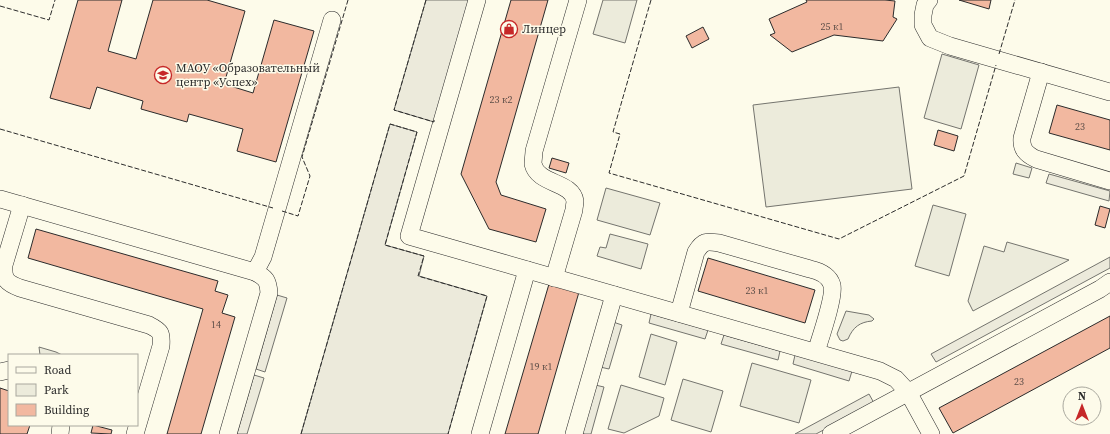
<svg xmlns="http://www.w3.org/2000/svg" width="1110" height="434" font-family="'Source Serif 4',serif">
  <style>
    .green { fill: #ecebdb; stroke: #74746e }
    .parking { fill: #eceadb; stroke: #74746e }
    .building { fill: #f2b8a0; stroke: #2b2b2b }
    .lines { fill: none; stroke-linecap: round; stroke-linejoin: round }
    .minor-casing { stroke: #2b2b2b; stroke-width: 18 }
    .minor { stroke: #fdfbea; stroke-width: 17 }
    .fence { stroke: #2b2b2b; stroke-width: 1; stroke-dasharray: 5 2; stroke-linecap: butt }
    .labels { text-anchor: middle; dominant-baseline: central; stroke-width: 3; stroke-linejoin: round; paint-order: stroke }
    .number-label { font-size: 10px; fill: #5d4e48 }
    .poi-label { font-size: 12px; fill: #2b2b2b; stroke: #fdfbea; text-anchor: start }
  </style>
  <rect width="100%" height="100%" fill="#fdfbea"/>
  <!-- green -->
  <g class="green">
    <path d="M 603,0 L 637,0 L 625,43 L 593,34 Z"/>
    <path d="M 942,54 L 979,65 L 961,129 L 924,118 Z"/>
    <path d="M 899,87 L 912,189 L 766,207 L 753,105 Z"/>
    <path d="M 1016,163 L 1032,168 L 1029,178 L 1013,174 Z"/>
    <path d="M 606,188 L 660,203 L 650,235 L 597,220 Z"/>
    <path d="M 933,205 L 966,214 L 949,276 L 915,266 Z"/>
    <path d="M 610,234 L 648,244 L 641,269 L 597,256 L 600,247 L 606,248 Z"/>
    <path d="M 1007,242 L 1069,260 L 973,311 L 968,301 L 984,246 L 1004,252 Z"/>
    <path d="M 846,311 L 869,315 L 874,319 L 872,321 C 860,322 853,327 848,339 L 843,341 L 840,340 L 837,334 Z"/>
    <path d="M 651,334 L 677,342 L 665,385 L 639,377 Z"/>
    <path d="M 39,347 L 56,352 L 62,355 L 40,355 Z"/>
    <path d="M 752,363 L 811,380 L 799,423 L 740,406 Z"/>
    <path d="M 683,379 L 723,391 L 711,432 L 671,420 Z"/>
    <path d="M 621,385 L 664,398 L 659,416 L 624,433 L 608,429 Z"/>
  </g>
  <!-- parking -->
  <g class="parking">
    <path d="M 426,0 L 469,0 L 434,122 L 394,110 Z"/>
    <path d="M 390,124 L 417,132 L 385,245 L 424,256 L 419,276 L 487,296 L 448,434 L 301,434 Z"/>
    <path d="M 1049,174 L 1110,191 L 1109,201 L 1046,183 Z"/>
    <path d="M 1110,257 L 1110,268 L 936,362 L 931,354 Z"/>
    <path d="M 277,295 L 287,298 L 265,372 L 256,369 Z"/>
    <path d="M 651,314 L 708,330 L 705,339 L 649,323 Z"/>
    <path d="M 613,322 L 622,325 L 609,369 L 600,367 Z"/>
    <path d="M 724,335 L 780,351 L 778,360 L 721,344 Z"/>
    <path d="M 795,355 L 852,371 L 849,381 L 793,364 Z"/>
    <path d="M 254,375 L 264,378 L 247,434 L 237,434 Z"/>
    <path d="M 595,385 L 604,387 L 591,434 L 585,434 L 581,433 Z"/>
    <path d="M 869,394 L 874,403 L 816,434 L 795,434 Z"/>
  </g>
  <!-- building -->
  <g class="building">
    <path d="M 78,0 L 122,0 L 108,51 L 136,59 L 153,0 L 207,0 L 245,11 L 224,84 L 253,93 L 274,20 L 314,31 L 276,162 L 237,151 L 243,129 L 189,114 L 187,122 L 141,109 L 143,101 L 97,87 L 90,109 L 50,98 Z"/>
    <path d="M 511,0 L 548,0 L 496,182 L 501,195 L 546,209 L 536,242 L 489,229 L 461,174 Z"/>
    <path d="M 806,0 L 885,0 L 895,1 L 893,17 L 897,19 L 883,41 L 834,35 L 792,52 L 770,35 L 775,33 L 769,19 L 807,2 Z"/>
    <path d="M 959,0 L 991,0 L 989,9 Z"/>
    <path d="M 703,27 L 709,39 L 692,48 L 686,36 Z"/>
    <path d="M 1057,105 L 1110,120 L 1110,150 L 1049,133 Z"/>
    <path d="M 938,130 L 958,136 L 954,151 L 934,145 Z"/>
    <path d="M 552,158 L 569,163 L 566,173 L 549,168 Z"/>
    <path d="M 1100,206 L 1110,209 L 1105,228 L 1095,225 Z"/>
    <path d="M 36,229 L 218,281 L 215,291 L 228,295 L 222,313 L 235,317 L 201,434 L 167,434 L 203,309 L 28,258 Z"/>
    <path d="M 708,258 L 815,290 L 805,323 L 698,291 Z"/>
    <path d="M 549,284 L 579,292 L 538,434 L 505,434 Z"/>
    <path d="M 1110,316 L 1110,348 L 953,433 L 939,408 Z"/>
    <path d="M 0,388 L 9,391 L 9,390 L 9,425 L 30,425 L 27,434 L 0,434 Z"/>
    <path d="M 93,425 L 112,430 L 111,434 L 91,433 Z"/>
  </g>
  <g class="lines">
    <!-- minor casing -->
    <g class="minor-casing">
      <g id="minor">
        <path d="M 477,0 L 409,236 L 880,371 L 896,379 L 908,392 L 931,434"/>
        <path d="M 929,0 L 925,5 L 923,15 L 923,25 L 930,38 L 950,46 L 1110,92"/>
        <path d="M 1041,72 L 1022,138 C 1021,149 1026,154 1036,159 L 1110,181"/>
        <path d="M 0,199 L 255,272 C 266,278 268,280 269,293 L 228,434"/>
        <path d="M 22,205 L 4,265 C 3,280 7,283 20,288 L 149,325 C 161,331 162,333 161,346 L 135,434"/>
        <path d="M 255,272 L 263,257 L 332,20"/>
        <path d="M 554,278 L 574,210 C 574,207 575,204 575,201 C 572,181 538,185 533,164 C 533,160 534,155 534,151 L 578,0"/>
        <path d="M 679,313 L 696,252 C 703,241 706,241 719,243 L 810,269 C 819,271 829,275 832,285 C 835,296 820,339 816,352"/>
        <path d="M 0,372 L 9,370"/>
        <path d="M 60,434 L 61,425"/>
        <path d="M 480,434 L 527,270"/>
        <path d="M 574,434 L 614,295"/>
        <path d="M 831,434 L 1100,289 L 1110,282"/>
      </g>
    </g>
    <!-- minor -->
    <use href="#minor" class="minor"/>
    <!-- fence -->
    <g class="fence">
      <path d="M 426,0 L 394,110 L 434,122 L 434,120"/>
      <path d="M 651,0 L 613,132 L 620,134 L 609,173 L 839,239 L 964,176 L 996,65"/>
      <path d="M 0,6 L 49,20 L 55,0"/>
      <path d="M 999,54 L 1015,0"/>
      <path d="M 0,129 L 273,208"/>
      <path d="M 282,211 L 298,216 L 310,176 L 302,157 L 348,0"/>
      <path d="M 301,434 L 390,124 L 417,132 L 385,245 L 424,256 L 418,276 L 487,296 L 448,434"/>
    </g>
  </g>
  <!-- icons -->
  <defs>
    <g id="shop-ring" transform="scale(0.9)"><circle r="9.5" fill="#fdfbea" stroke="#c62828" stroke-width="1.5"/><path d="M-5-2.5h2.3a2.7 3.5 0 0 1 5.4 0H5L5.5 6h-11ZM-1.5-2.5h3a1.5 2.3 0 0 0-3 0Z" fill="#c62828"/></g>
    <g id="school-ring" transform="scale(0.9)"><circle r="9.5" fill="#fdfbea" stroke="#c62828" stroke-width="1.5"/><path d="M0-5L7-2L0 1L-7-2ZM-4 1L0 2.5L4 1V4Q0 6-4 4Z" fill="#c62828"/></g>
  </defs>
  <g fill-rule="evenodd">
    <use href="#shop-ring" x="509" y="29"/>
    <use href="#school-ring" x="163" y="75"/>
  </g>
  <g class="labels">
    <!-- number labels -->
    <g class="number-label">
      <text x="832" y="26">25 к1</text>
      <text x="501" y="99">23 к2</text>
      <text x="1080" y="126">23</text>
      <text x="757" y="290">23 к1</text>
      <text x="216" y="324">14</text>
      <text x="541" y="366">19 к1</text>
      <text x="1019" y="381">23</text>
    </g>
    <!-- poi labels -->
    <g class="poi-label">
      <text x="522" y="29">Линцер</text>
      <text x="176" y="68">МАОУ «Образовательный<tspan x="176" dy="14">центр «Успех»</tspan></text>
    </g>
  </g>
  <!-- legend -->
  <rect x="8" y="354" width="130" height="72" fill="#fdfbea" stroke="#a9a89e"/>
  <rect x="16" y="367" width="20" height="6" fill="#fdfbea" stroke="#a9a89e"/>
  <text x="44" y="374" font-size="12" fill="#2b2b2b">Road</text>
  <rect x="16" y="384" width="20" height="12" fill="#ecebdb" stroke="#a9a89e"/>
  <text x="44" y="394" font-size="12" fill="#2b2b2b">Park</text>
  <rect x="16" y="404" width="20" height="12" fill="#f2b8a0" stroke="#a9a89e"/>
  <text x="44" y="414" font-size="12" fill="#2b2b2b">Building</text>
  <!-- north arrow -->
  <g transform="translate(1082 406)"><circle r="19" fill="#fdfbea" stroke="#a9a89e"/>
  <path d="M0-3L7 15L0 10L-7 15Z" fill="#c62828"/>
  <text y="-6" font-size="11" font-weight="bold" text-anchor="middle" fill="#2b2b2b">N</text>
  </g>
</svg>
